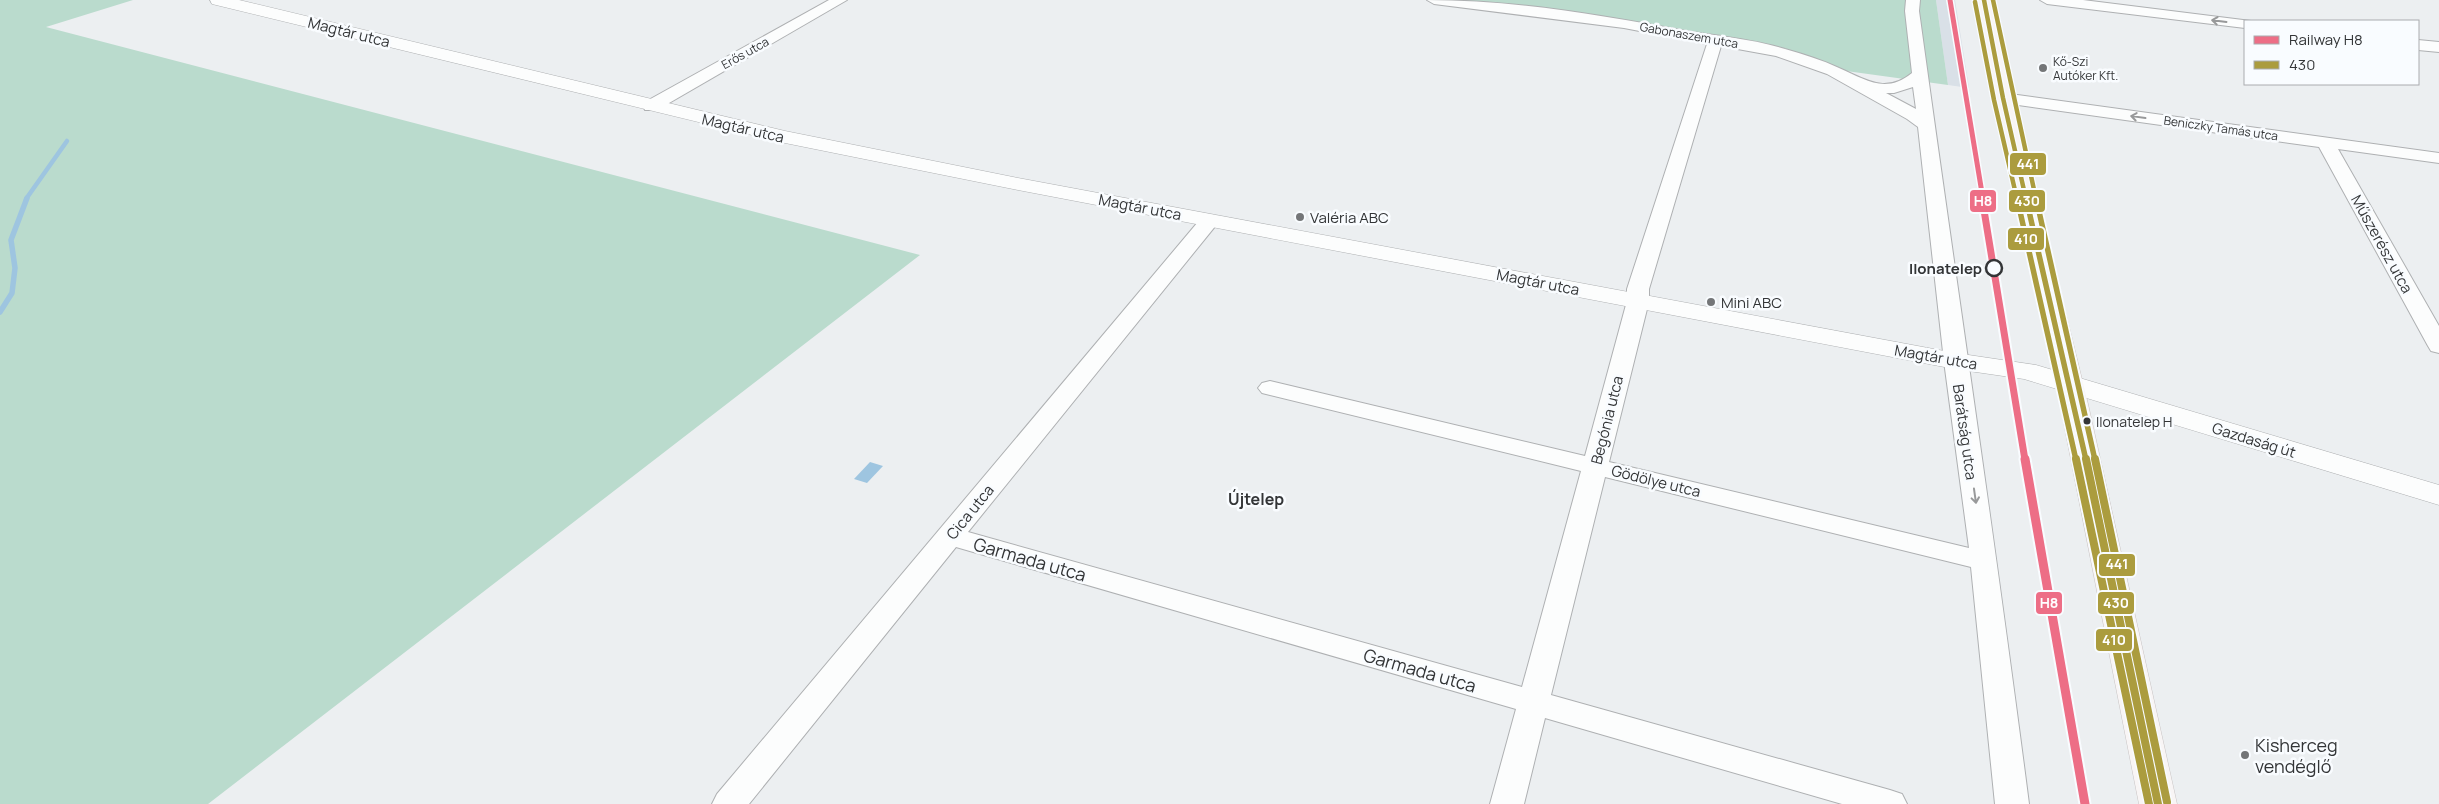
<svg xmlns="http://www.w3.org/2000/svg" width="2439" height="804" font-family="Manrope,sans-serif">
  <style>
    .built { fill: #d9e0e7 }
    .green { fill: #badbcd }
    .water { fill: #9ec5e0 }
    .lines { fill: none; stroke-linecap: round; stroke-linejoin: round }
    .stream-far1 { stroke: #9ec5e0; stroke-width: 4.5 }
    .stream { stroke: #9ec5e0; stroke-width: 5.5 }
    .minor-casing { stroke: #aeb0b2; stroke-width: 2 }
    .tertiary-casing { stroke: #aeb0b2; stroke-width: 1 }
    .primary-casing { stroke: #c8c3c3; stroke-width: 1 }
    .minor { fill: #fcfdfd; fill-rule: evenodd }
    .tertiary { fill: #fcfdfd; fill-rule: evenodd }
    .primary { fill: #f8f5f5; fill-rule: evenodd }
    .bus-1-far2-casing { stroke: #f9fcff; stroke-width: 7 }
    .bus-1-far1-casing { stroke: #f9fcff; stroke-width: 9 }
    .bus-1-casing { stroke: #f9fcff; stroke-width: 11 }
    .bus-2-far2-casing { stroke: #f9fcff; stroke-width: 7 }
    .bus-2-far1-casing { stroke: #f9fcff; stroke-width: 9 }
    .bus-2-casing { stroke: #f9fcff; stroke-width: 11 }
    .bus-3-far2-casing { stroke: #f9fcff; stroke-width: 7 }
    .bus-3-far1-casing { stroke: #f9fcff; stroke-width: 9 }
    .bus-3-casing { stroke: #f9fcff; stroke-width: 11 }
    .bus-1-far2 { stroke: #ab9c3e; stroke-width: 4.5 }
    .bus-1-far1 { stroke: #ab9c3e; stroke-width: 5.5 }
    .bus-1 { stroke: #ab9c3e; stroke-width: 8 }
    .bus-2-far2 { stroke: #ab9c3e; stroke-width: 4.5 }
    .bus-2-far1 { stroke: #ab9c3e; stroke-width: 5.5 }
    .bus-2 { stroke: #ab9c3e; stroke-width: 8 }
    .bus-3-far2 { stroke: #ab9c3e; stroke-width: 4.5 }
    .bus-3-far1 { stroke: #ab9c3e; stroke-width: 5.5 }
    .bus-3 { stroke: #ab9c3e; stroke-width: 8 }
    .rail-1-far2-casing { stroke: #f9fcff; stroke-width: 8 }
    .rail-1-far1-casing { stroke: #f9fcff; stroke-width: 11 }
    .rail-1-casing { stroke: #f9fcff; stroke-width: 13 }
    .rail-1-far2 { stroke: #ed6e86; stroke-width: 5 }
    .rail-1-far1 { stroke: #ed6e86; stroke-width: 7 }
    .rail-1 { stroke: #ed6e86; stroke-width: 9 }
    .oneway { stroke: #98999a }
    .poi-dot { fill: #747678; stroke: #f9fcff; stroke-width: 2 }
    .stop-dot { fill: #f9fcff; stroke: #333537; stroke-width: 2.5 }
    .bus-dot { fill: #333537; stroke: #f9fcff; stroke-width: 2 }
    .labels { text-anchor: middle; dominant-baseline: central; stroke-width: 5; stroke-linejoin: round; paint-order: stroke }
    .far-street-label { font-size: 12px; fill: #333537; stroke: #f9fcff }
    .far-poi-label { font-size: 12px; fill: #333537; stroke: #f9fcff; text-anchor: start }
    .bus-label { font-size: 14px; fill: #333537; stroke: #f9fcff; text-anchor: start }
    .street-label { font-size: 15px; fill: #333537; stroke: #f9fcff }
    .poi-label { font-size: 15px; fill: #333537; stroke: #f9fcff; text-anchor: start }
    .stop-label { font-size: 15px; font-weight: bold; fill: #333537; stroke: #f9fcff; text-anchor: end }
    .neighbourhood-label { font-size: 16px; font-weight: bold; fill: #333537; stroke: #f9fcff }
    .near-street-label { font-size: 18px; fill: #333537; stroke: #f9fcff }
    .near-poi-label { font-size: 18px; fill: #333537; stroke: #f9fcff; text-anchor: start }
    .line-badge { stroke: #f9fcff; stroke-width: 2 }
    .badge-label { font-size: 14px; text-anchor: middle; font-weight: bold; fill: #fff }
  </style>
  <rect width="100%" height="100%" fill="#eceff1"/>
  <!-- built -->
  <path class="built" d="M 1936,0 L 1955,0 L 1969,88 L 1948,85 Z"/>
  <!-- green -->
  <g class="green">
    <path d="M 0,0 L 133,0 L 46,27 L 920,255 L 208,804 L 0,804 Z"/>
    <path d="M 1456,0 L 1936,0 L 1948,85 L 1839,70 L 1787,49 L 1718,36 L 1624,20 Z"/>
  </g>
  <!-- water -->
  <path class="water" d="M 870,462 L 883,466 L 867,483 L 854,479 Z"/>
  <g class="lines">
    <!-- stream-far1 -->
    <path class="stream-far1" d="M 26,199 L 67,141"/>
    <!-- stream -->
    <path class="stream" d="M 0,312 L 12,293 L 15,268 L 11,240 L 27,198"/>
    <!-- minor casing -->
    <g class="minor-casing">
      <g id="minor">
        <path d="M 829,0 L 847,0 L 657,110 L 645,110 L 643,106 L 645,102 Z"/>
        <path d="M 1427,0 C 1513,0 1601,15 1686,31 C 1718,36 1753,39 1785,49 C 1803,54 1822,60 1839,68 C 1865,79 1885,95 1912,73 L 1905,11 L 1906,0 L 1920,0 L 1919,11 C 1955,274 1995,539 2029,804 L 1995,804 L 1971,567 L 1605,477 L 1551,695 L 1890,790 L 1902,794 L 1907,804 L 1842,804 L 1545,718 L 1524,804 L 1490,804 L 1516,709 L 956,547 L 749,804 L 712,804 L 717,794 L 1203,216 L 1217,216 L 1220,220 L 1217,224 L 968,532 L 1522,687 L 1581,471 L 1262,393 L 1258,388 L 1262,383 L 1270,381 L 1585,456 L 1627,301 L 1627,289 L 1707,44 L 1624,28 L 1434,4 ZM 1721,46 L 1776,56 L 1827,74 L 1907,119 L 1918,127 L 1944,361 L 1969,548 L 1609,462 L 1649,301 L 1649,289 ZM 1913,87 L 1916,109 L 1886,93 L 1894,93 Z"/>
        <path d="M 2040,0 L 2083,0 L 2251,21 L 2245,21 L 2245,28 L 2047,4 Z"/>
        <path d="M 2418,40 L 2439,42 L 2439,52 L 2418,50 Z"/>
        <path d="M 2003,93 L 2439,153 L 2439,163 L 2338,149 L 2439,326 L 2439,353 L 2431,351 L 2428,346 L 2319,147 L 1997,102 L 1995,98 L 1997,94 Z"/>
      </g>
    </g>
    <!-- tertiary casing -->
    <g class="tertiary-casing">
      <path id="tertiary" d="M 210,0 L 239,0 L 785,131 L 1018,178 L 1955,353 L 2036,365 L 2439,485 L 2439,505 L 2024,379 L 1955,369 L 1018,190 L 785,143 L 212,4 Z"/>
    </g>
    <!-- primary casing -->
    <g class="primary-casing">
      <path id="primary" d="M 1976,0 L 1992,0 L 2013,98 L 2088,404 L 2177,804 L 2139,804 L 2060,404 L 1993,98 Z"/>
    </g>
    <!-- minor -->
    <use href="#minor" class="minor"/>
    <!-- tertiary -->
    <use href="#tertiary" class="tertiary"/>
    <!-- primary -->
    <use href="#primary" class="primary"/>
    <!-- bus-1-far2 casing -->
    <g class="bus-1-far2-casing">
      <path id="bus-1-far2" d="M 1984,0 L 2003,98 L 2026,199"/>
    </g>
    <!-- bus-1-far1 casing -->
    <g class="bus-1-far1-casing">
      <path id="bus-1-far1" d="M 2026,198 L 2086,460"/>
    </g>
    <!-- bus-1 casing -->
    <g class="bus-1-casing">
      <path id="bus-1" d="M 2086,459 L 2158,804"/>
    </g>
    <!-- bus-2-far2 casing -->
    <g class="bus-2-far2-casing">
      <path id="bus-2-far2" d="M 1975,2 L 1994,100 L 2017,199"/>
    </g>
    <!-- bus-2-far1 casing -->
    <g class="bus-2-far1-casing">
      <path id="bus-2-far1" d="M 2017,198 L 2076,460"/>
    </g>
    <!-- bus-2 casing -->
    <g class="bus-2-casing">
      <path id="bus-2" d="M 2076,459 L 2149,804"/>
    </g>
    <!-- bus-3-far2 casing -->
    <g class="bus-3-far2-casing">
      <path id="bus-3-far2" d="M 1993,0 L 2036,199"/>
    </g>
    <!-- bus-3-far1 casing -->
    <g class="bus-3-far1-casing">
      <path id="bus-3-far1" d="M 2036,198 L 2095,460"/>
    </g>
    <!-- bus-3 casing -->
    <g class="bus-3-casing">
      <path id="bus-3" d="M 2095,459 L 2167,802"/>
    </g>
    <!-- bus-1-far2 -->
    <use href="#bus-1-far2" class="bus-1-far2"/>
    <!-- bus-1-far1 -->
    <use href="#bus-1-far1" class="bus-1-far1"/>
    <!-- bus-1 -->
    <use href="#bus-1" class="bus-1"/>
    <!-- bus-2-far2 -->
    <use href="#bus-2-far2" class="bus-2-far2"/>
    <!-- bus-2-far1 -->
    <use href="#bus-2-far1" class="bus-2-far1"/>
    <!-- bus-2 -->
    <use href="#bus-2" class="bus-2"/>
    <!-- bus-3-far2 -->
    <use href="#bus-3-far2" class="bus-3-far2"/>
    <!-- bus-3-far1 -->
    <use href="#bus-3-far1" class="bus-3-far1"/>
    <!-- bus-3 -->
    <use href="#bus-3" class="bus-3"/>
    <!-- rail-1-far2 casing -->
    <g class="rail-1-far2-casing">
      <path id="rail-1-far2" d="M 1950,0 L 1983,199"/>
    </g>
    <!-- rail-1-far1 casing -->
    <g class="rail-1-far1-casing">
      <path id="rail-1-far1" d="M 1982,198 L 2025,460"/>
    </g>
    <!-- rail-1 casing -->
    <g class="rail-1-casing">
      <path id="rail-1" d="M 2025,459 L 2085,804"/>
    </g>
    <!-- rail-1-far2 -->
    <use href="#rail-1-far2" class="rail-1-far2"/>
    <!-- rail-1-far1 -->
    <use href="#rail-1-far1" class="rail-1-far1"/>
    <!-- rail-1 -->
    <use href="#rail-1" class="rail-1"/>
  </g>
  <!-- one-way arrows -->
  <defs><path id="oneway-shaft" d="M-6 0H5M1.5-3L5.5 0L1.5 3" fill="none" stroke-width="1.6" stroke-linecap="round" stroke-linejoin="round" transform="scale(1.25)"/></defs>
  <g class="oneway">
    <use href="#oneway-shaft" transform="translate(2219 21) rotate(-173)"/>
    <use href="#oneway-shaft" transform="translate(2138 117) rotate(-172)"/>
    <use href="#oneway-shaft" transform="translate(1975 496) rotate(82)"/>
  </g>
  <!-- markers -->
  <g class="poi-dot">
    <circle cx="2043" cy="68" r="5"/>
    <circle cx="1300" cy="217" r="5"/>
    <circle cx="1711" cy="302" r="5"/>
    <circle cx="2245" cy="755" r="5"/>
  </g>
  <circle class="stop-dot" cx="1994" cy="268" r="8"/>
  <circle class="bus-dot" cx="2087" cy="421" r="4.5"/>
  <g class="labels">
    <!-- far-street labels -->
    <g class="far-street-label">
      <text transform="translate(1689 35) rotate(10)">Gabonaszem utca</text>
      <text transform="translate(745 53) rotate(-29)">Erős utca</text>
      <text transform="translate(2221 128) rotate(8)">Beniczky Tamás utca</text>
    </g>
    <!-- far-poi labels -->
    <g class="far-poi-label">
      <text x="2053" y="61">Kő-Szi<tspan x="2053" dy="14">Autóker Kft.</tspan></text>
    </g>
    <!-- bus labels -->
    <g class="bus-label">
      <text x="2096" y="421">Ilonatelep H</text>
    </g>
    <!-- street labels -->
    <g class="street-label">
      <text transform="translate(349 32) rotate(14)">Magtár utca</text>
      <text transform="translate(743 128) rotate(13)">Magtár utca</text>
      <text transform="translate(1140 207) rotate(11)">Magtár utca</text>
      <text transform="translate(2382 244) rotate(61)">Műszerész utca</text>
      <text transform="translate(1538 282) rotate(11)">Magtár utca</text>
      <text transform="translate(1936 357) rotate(10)">Magtár utca</text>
      <text transform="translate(1607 420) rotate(-76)">Begónia utca</text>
      <text transform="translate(1965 432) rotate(82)">Barátság utca</text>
      <text transform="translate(2254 440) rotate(17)">Gazdaság út</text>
      <text transform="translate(1656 481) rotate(14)">Gödölye utca</text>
      <text transform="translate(970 512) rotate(-51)">Cica utca</text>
    </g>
    <!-- poi labels -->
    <g class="poi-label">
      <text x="1310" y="217">Valéria ABC</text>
      <text x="1721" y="302">Mini ABC</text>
    </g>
    <!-- stop labels -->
    <g class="stop-label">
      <text x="1982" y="268">Ilonatelep</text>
    </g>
    <!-- neighbourhood labels -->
    <g class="neighbourhood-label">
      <text x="1256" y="499">Újtelep</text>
    </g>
    <!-- near-street labels -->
    <g class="near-street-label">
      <text transform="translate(1030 559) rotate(16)">Garmada utca</text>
      <text transform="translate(1420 670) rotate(16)">Garmada utca</text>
    </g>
    <!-- near-poi labels -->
    <g class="near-poi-label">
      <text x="2255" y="745">Kisherceg<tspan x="2255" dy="21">vendéglő</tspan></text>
    </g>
  </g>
  <g class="line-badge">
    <rect x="2009" y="152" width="38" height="24" rx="5" fill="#ab9c3e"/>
    <rect x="2008" y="189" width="38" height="24" rx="5" fill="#ab9c3e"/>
    <rect x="1969" y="189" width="28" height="24" rx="5" fill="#ed6e86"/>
    <rect x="2007" y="227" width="38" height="24" rx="5" fill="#ab9c3e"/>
    <rect x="2098" y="553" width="38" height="24" rx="5" fill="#ab9c3e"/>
    <rect x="2097" y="591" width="38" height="24" rx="5" fill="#ab9c3e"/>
    <rect x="2035" y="591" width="28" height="24" rx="5" fill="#ed6e86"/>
    <rect x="2095" y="628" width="38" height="24" rx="5" fill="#ab9c3e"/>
  </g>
  <g class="badge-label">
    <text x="2028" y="169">441</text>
    <text x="2027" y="206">430</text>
    <text x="1983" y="206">H8</text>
    <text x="2026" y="244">410</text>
    <text x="2117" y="569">441</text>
    <text x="2116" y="608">430</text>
    <text x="2049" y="608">H8</text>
    <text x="2114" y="645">410</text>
  </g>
  <!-- legend -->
  <rect x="2244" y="20" width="175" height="65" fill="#f9fcff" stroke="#aaacaf"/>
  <rect x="2254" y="36" width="25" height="8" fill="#ed6e86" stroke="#aaacaf"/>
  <text x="2289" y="45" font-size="15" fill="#333537">Railway H8</text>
  <rect x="2254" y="61" width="25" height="8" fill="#ab9c3e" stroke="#aaacaf"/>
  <text x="2289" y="70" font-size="15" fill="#333537">430</text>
</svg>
